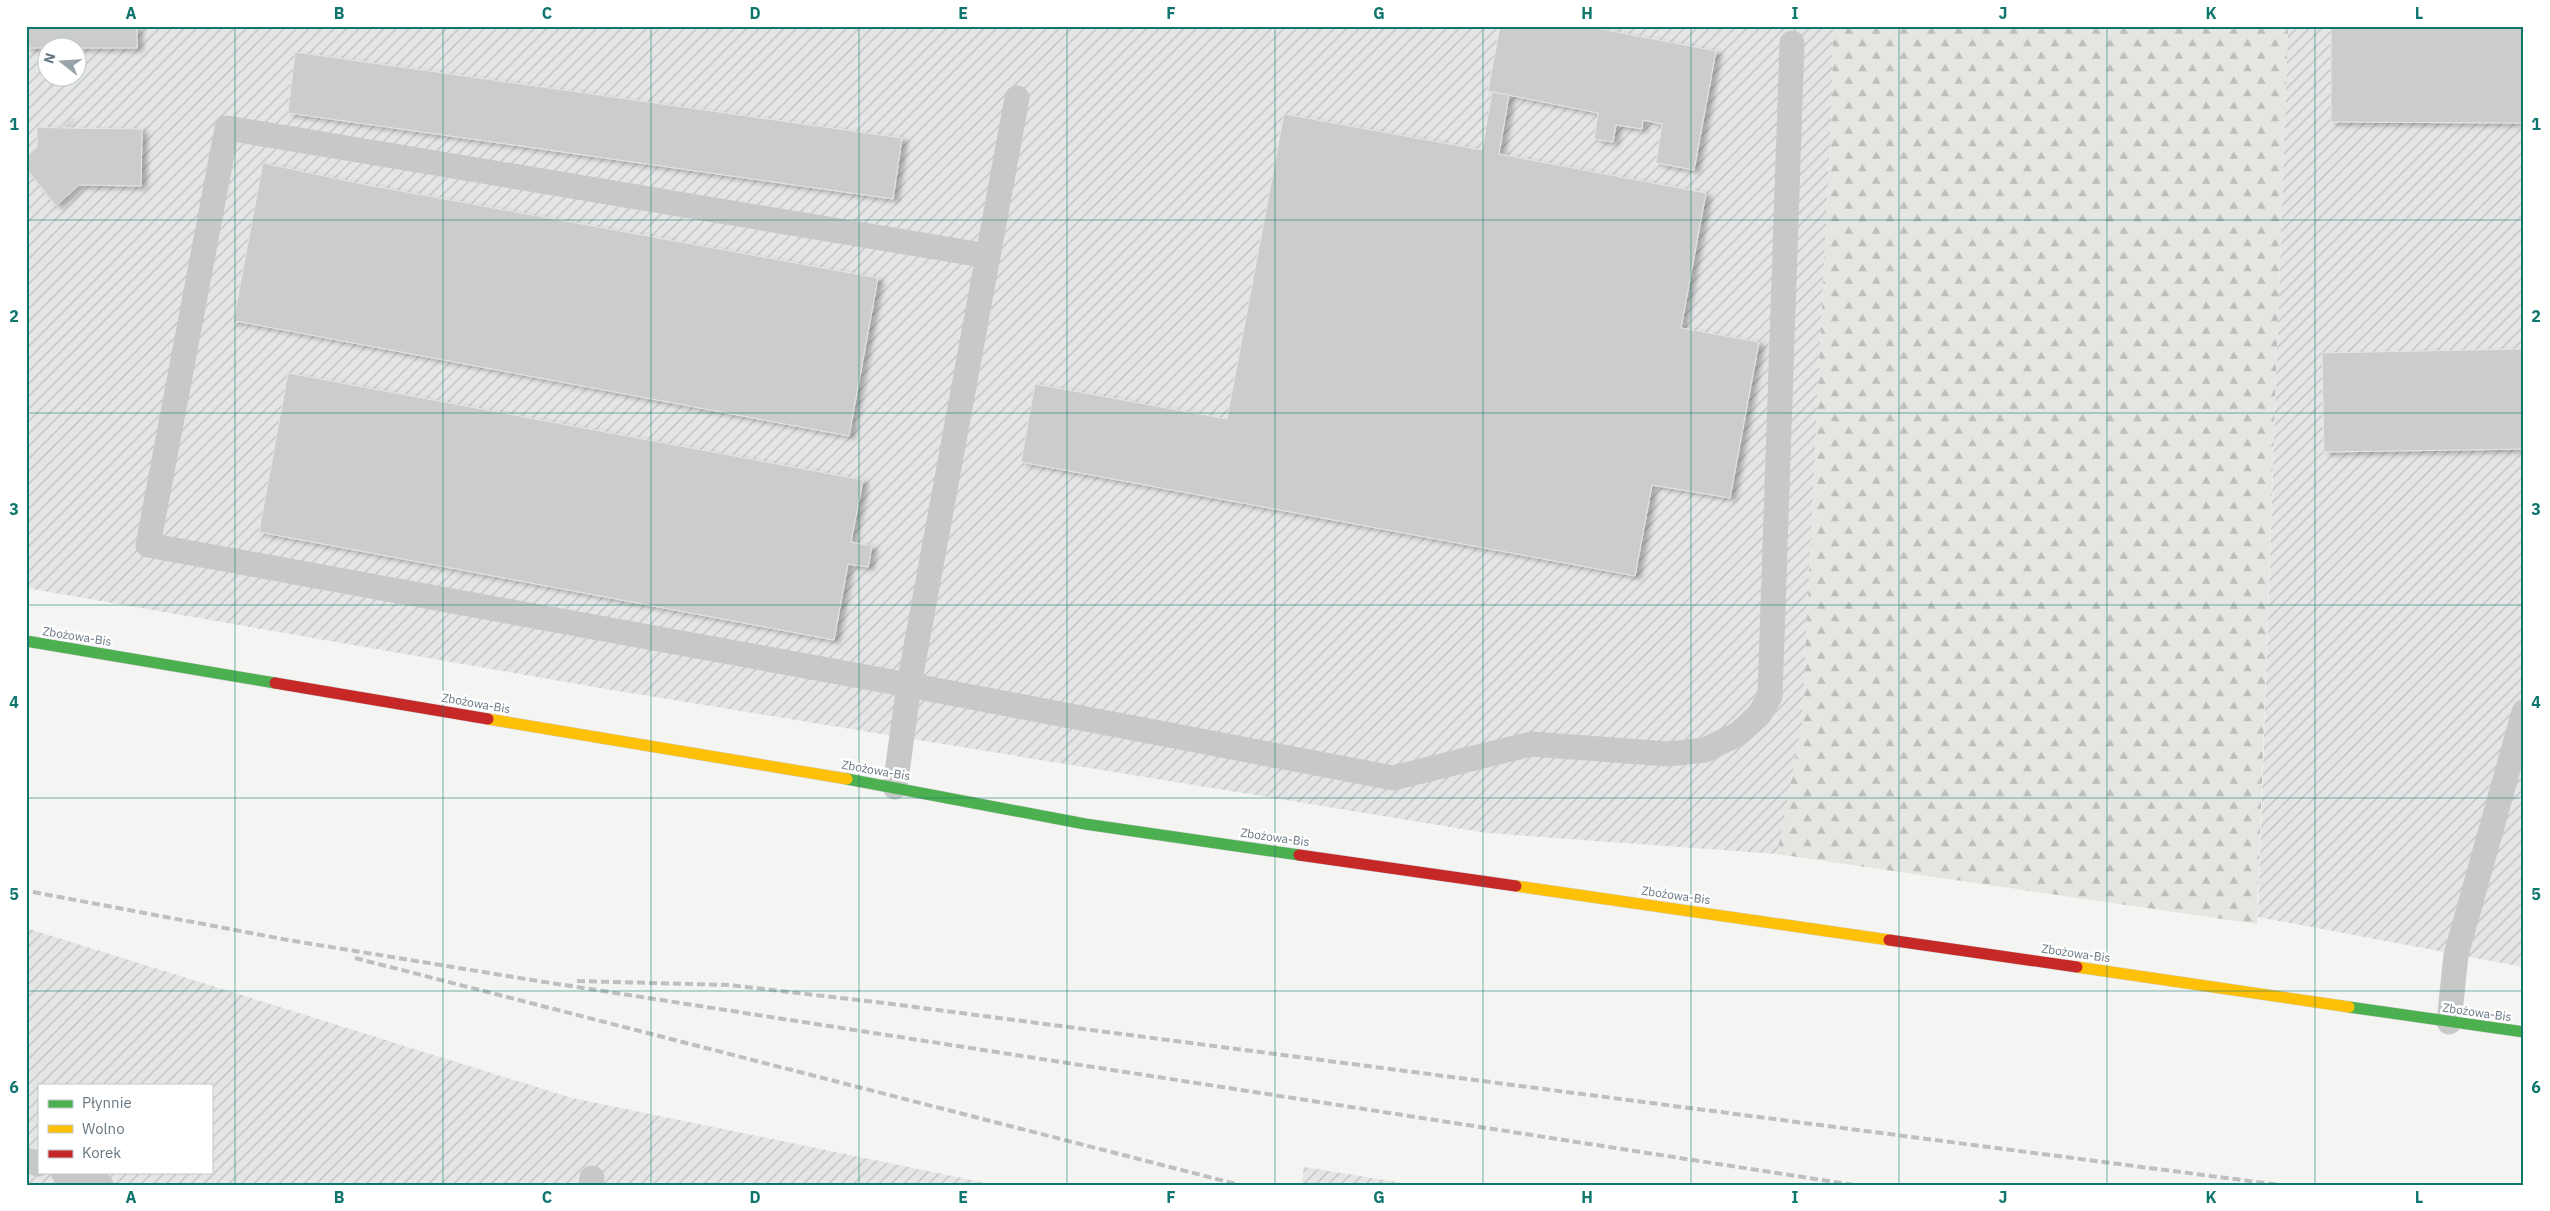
<svg xmlns="http://www.w3.org/2000/svg" width="2550" height="1211" font-family="'IBM Plex Sans',sans-serif">
  <style>
    .industrial { fill: url(#industrial-furrows); fill-rule: evenodd }
    .forest { fill: url(#forest-firs) }
    .building { fill: #cbcccc; stroke: #e4e4e3; filter: url(#shadow) }
    .lines { fill: none; stroke-linecap: round; stroke-linejoin: round }
    .fast-casing { stroke: #d0d1d1; stroke-width: 12 }
    .slow-casing { stroke: #d0d1d1; stroke-width: 12 }
    .jam-casing { stroke: #d0d1d1; stroke-width: 12 }
    .lane { stroke: #c7c9c9; stroke-width: 25 }
    .fast { stroke: #4caf50; stroke-width: 11 }
    .slow { stroke: #ffc107; stroke-width: 11 }
    .jam { stroke: #c62828; stroke-width: 11 }
    .rail { stroke: #bebfc0; stroke-width: 4; stroke-dasharray: 8 4; stroke-linecap: butt }
    .grid { fill: none; stroke: #0f766e; stroke-width: 1; stroke-opacity: 0.55 }
    .labels { text-anchor: middle; dominant-baseline: central; stroke-width: 5; stroke-linejoin: round; paint-order: stroke }
    .street-label { font-size: 12px; fill: #677681; stroke: #fff }
    .neatline { fill: none; stroke: #0f766e; stroke-width: 2 }
    .grid-label { font-size: 16px; text-anchor: middle; font-weight: bold; fill: #0f766e }
  </style>
  <defs>
    <pattern id="industrial-furrows" width="10" height="10" patternUnits="userSpaceOnUse" patternTransform="scale(1.25)"><rect width="10" height="10" fill="#e4e6e6"/><path d="M-1 1l2-2M0 10L10 0M9 11l2-2" fill="none" stroke="#bdbfc0"/></pattern>
    <pattern id="forest-firs" width="22" height="20" patternUnits="userSpaceOnUse" patternTransform="scale(1.25)"><rect width="22" height="20" fill="#e3e6e1"/><path d="M5 1l3.5 6h-7zM16 11l3.5 6h-7z" fill="#bcbfbc"/></pattern>
    <filter id="shadow"><feDropShadow dx="5.5" dy="3" stdDeviation="2.5" flood-color="#0004"/></filter>
  </defs>
  <rect width="100%" height="100%" fill="#f4f4f3"/>
  <!-- industrial -->
  <g class="industrial">
    <path d="M 26,26 L 1833,26 L 1832,100 L 1802,724 L 1777,854 L 1487,833 L 612,690 L 26,588 ZM 48,48 L 78,48 L 78,78 L 48,78 Z"/>
    <path d="M 2288,26 L 2524,26 L 2524,967 L 2258,917 Z"/>
    <path d="M 26,928 L 572,1098 L 996,1185 L 26,1185 ZM 39,1085 L 211,1085 L 211,1172 L 39,1172 Z"/>
    <path d="M 1304,1167 L 1415,1185 L 1301,1185 Z"/>
  </g>
  <!-- forest -->
  <path class="forest" d="M 1833,26 L 2288,26 L 2257,924 L 1777,854 L 1802,724 L 1832,100 Z"/>
  <!-- building -->
  <g class="building">
    <rect x="26" y="26" width="111" height="22"/>
    <path d="M 1500,26 L 1585,26 L 1716,51 L 1694,170 L 1656,163 L 1662,124 L 1643,120 L 1642,129 L 1616,125 L 1613,142 L 1594,139 L 1598,113 L 1488,91 Z"/>
    <path d="M 2331,26 L 2524,26 L 2524,123 L 2331,122 Z"/>
    <path d="M 295,52 L 902,138 L 893,199 L 288,113 Z"/>
    <path d="M 1492,92 L 1509,95 L 1499,154 L 1706,193 L 1681,328 L 1759,342 L 1730,498 L 1652,485 L 1635,576 L 1021,462 L 1035,384 L 1227,419 L 1284,114 L 1482,150 Z"/>
    <path d="M 70,115 L 60,128 L 142,129 L 141,186 L 79,185 L 56,206 L 26,168 L 26,157 L 37,147 L 37,127 L 57,128 Z"/>
    <path d="M 263,163 L 362,184 L 878,278 L 849,436 L 236,321 L 236,324 L 233,323 Z"/>
    <path d="M 2524,349 L 2524,449 L 2324,452 L 2322,353 Z"/>
    <path d="M 288,373 L 863,480 L 851,542 L 872,546 L 868,567 L 848,564 L 834,640 L 259,532 Z"/>
  </g>
  <g class="lines">
    <!-- fast casing -->
    <g class="fast-casing">
      <g id="fast">
        <path d="M 26,641 L 275,683"/>
        <path d="M 847,779 L 1085,824 L 1299,855"/>
        <path d="M 2349,1007 L 2524,1032"/>
      </g>
    </g>
    <!-- slow casing -->
    <g class="slow-casing">
      <g id="slow">
        <path d="M 488,719 L 847,779"/>
        <path d="M 1516,886 L 1889,940"/>
        <path d="M 2077,967 L 2349,1007"/>
      </g>
    </g>
    <!-- jam casing -->
    <g class="jam-casing">
      <g id="jam">
        <path d="M 275,683 L 488,719"/>
        <path d="M 1299,855 L 1516,886"/>
        <path d="M 1889,940 L 2077,967"/>
      </g>
    </g>
    <!-- lane -->
    <g class="lane">
      <path d="M 1017,98 L 909,685 L 1393,778 L 1531,744 L 1668,754 L 1705,750 L 1738,734 L 1759,715 L 1770,696 L 1792,43"/>
      <path d="M 895,787 L 909,685 L 148,545 L 227,128 L 988,256"/>
      <path d="M 2449,1022 L 2456,955 L 2524,712"/>
      <path d="M 26,1160 L 39,1164"/>
      <path d="M 63,1172 L 101,1185"/>
      <path d="M 591,1185 L 592,1178"/>
    </g>
    <!-- fast -->
    <use href="#fast" class="fast"/>
    <!-- slow -->
    <use href="#slow" class="slow"/>
    <!-- jam -->
    <use href="#jam" class="jam"/>
    <!-- rail -->
    <g class="rail">
      <path d="M 33,892 L 288,940 L 532,980 L 1854,1185"/>
      <path d="M 355,958 L 1240,1185"/>
      <path d="M 577,981 L 729,985 L 884,1003 L 2280,1185"/>
    </g>
  </g>
  <!-- grid -->
  <path class="grid" d="M 235,26 L 235,1185M 443,26 L 443,1185M 651,26 L 651,1185M 859,26 L 859,1185M 1067,26 L 1067,1185M 1275,26 L 1275,1185M 1483,26 L 1483,1185M 1691,26 L 1691,1185M 1899,26 L 1899,1185M 2107,26 L 2107,1185M 2315,26 L 2315,1185M 26,220 L 2524,220M 26,413 L 2524,413M 26,605 L 2524,605M 26,798 L 2524,798M 26,991 L 2524,991"/>
  <g class="labels">
    <!-- street labels -->
    <g class="street-label">
      <text transform="translate(77 636) rotate(9)">Zbożowa-Bis</text>
      <text transform="translate(476 703) rotate(10)">Zbożowa-Bis</text>
      <text transform="translate(876 770) rotate(10)">Zbożowa-Bis</text>
      <text transform="translate(1275 837) rotate(8)">Zbożowa-Bis</text>
      <text transform="translate(1676 895) rotate(8)">Zbożowa-Bis</text>
      <text transform="translate(2076 953) rotate(8)">Zbożowa-Bis</text>
      <text transform="translate(2477 1012) rotate(8)">Zbożowa-Bis</text>
    </g>
  </g>
  <!-- border -->
  <rect width="2550" height="1211" fill="none" stroke="#ffffff" stroke-width="55"/>
  <!-- legend -->
  <rect x="38" y="1084" width="175" height="90" fill="#ffffff" stroke="#c2c8cd"/>
  <rect x="48" y="1100" width="25" height="8" fill="#4caf50" stroke="#c2c8cd"/>
  <text x="82" y="1108" font-size="15" fill="#677681">Płynnie</text>
  <rect x="48" y="1125" width="25" height="8" fill="#ffc107" stroke="#c2c8cd"/>
  <text x="82" y="1134" font-size="15" fill="#677681">Wolno</text>
  <rect x="48" y="1150" width="25" height="8" fill="#c62828" stroke="#c2c8cd"/>
  <text x="82" y="1158" font-size="15" fill="#677681">Korek</text>
  <!-- north arrow -->
  <g transform="translate(62 62) rotate(287)"><circle r="24" fill="#ffffff" stroke="#c2c8cd"/>
  <path d="M0-4L9 19L0 12L-9 19Z" fill="#98a2a9"/>
  <text y="-8" font-size="14" font-weight="bold" text-anchor="middle" fill="#677681">N</text>
  </g>
  <rect x="28" y="28" width="2494" height="1156" class="neatline"/>
  <g class="grid-label">
    <text x="131" y="19">A</text>
    <text x="339" y="19">B</text>
    <text x="547" y="19">C</text>
    <text x="755" y="19">D</text>
    <text x="963" y="19">E</text>
    <text x="1171" y="19">F</text>
    <text x="1379" y="19">G</text>
    <text x="1587" y="19">H</text>
    <text x="1795" y="19">I</text>
    <text x="2003" y="19">J</text>
    <text x="2211" y="19">K</text>
    <text x="2419" y="19">L</text>
    <text x="14" y="130">1</text>
    <text x="2536" y="130">1</text>
    <text x="14" y="322">2</text>
    <text x="2536" y="322">2</text>
    <text x="14" y="515">3</text>
    <text x="2536" y="515">3</text>
    <text x="14" y="708">4</text>
    <text x="2536" y="708">4</text>
    <text x="14" y="900">5</text>
    <text x="2536" y="900">5</text>
    <text x="14" y="1093">6</text>
    <text x="2536" y="1093">6</text>
    <text x="131" y="1203">A</text>
    <text x="339" y="1203">B</text>
    <text x="547" y="1203">C</text>
    <text x="755" y="1203">D</text>
    <text x="963" y="1203">E</text>
    <text x="1171" y="1203">F</text>
    <text x="1379" y="1203">G</text>
    <text x="1587" y="1203">H</text>
    <text x="1795" y="1203">I</text>
    <text x="2003" y="1203">J</text>
    <text x="2211" y="1203">K</text>
    <text x="2419" y="1203">L</text>
  </g>
</svg>
